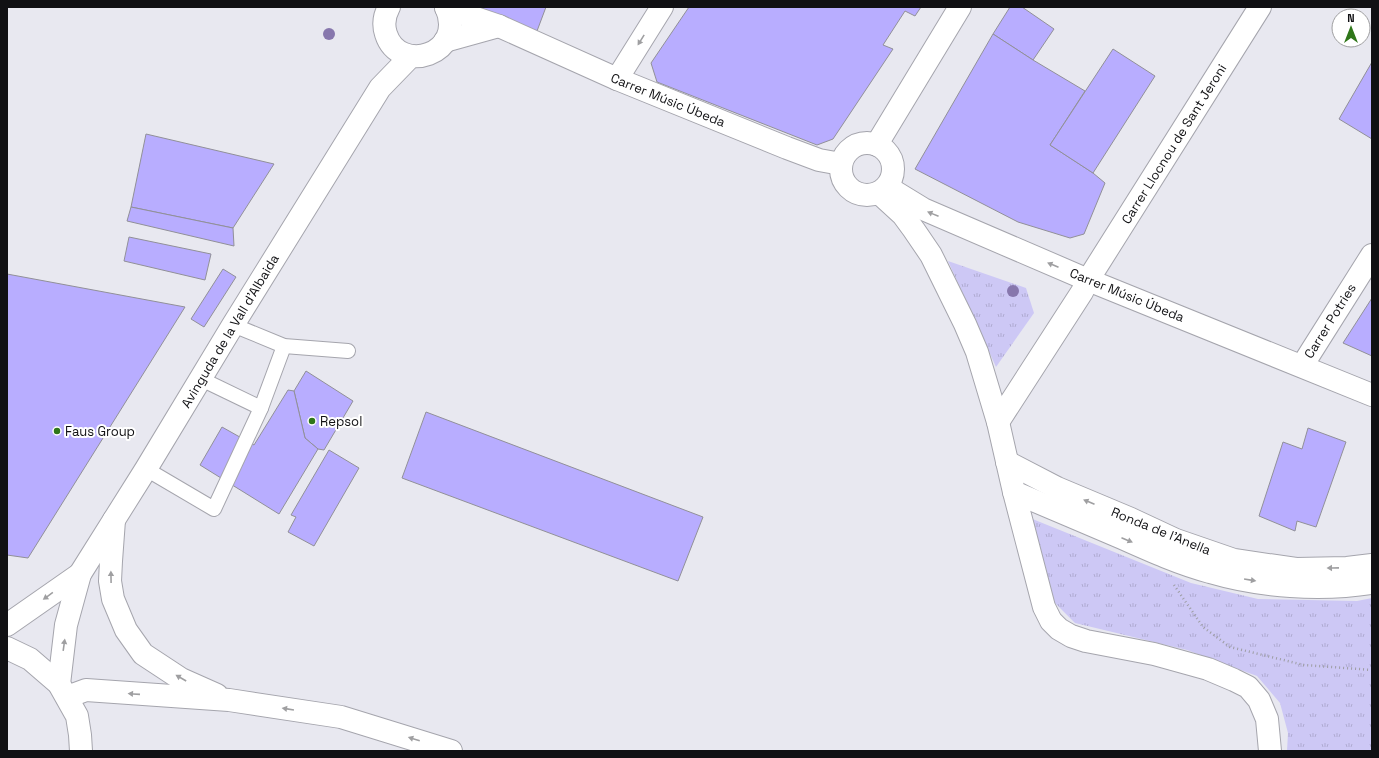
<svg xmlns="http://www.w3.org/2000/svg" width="1379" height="758" font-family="'Space Grotesk',sans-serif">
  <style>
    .grass { fill: url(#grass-tufts) }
    .building { fill: #b8adff; stroke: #919098 }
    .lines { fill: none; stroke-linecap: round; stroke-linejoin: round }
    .lane-casing { stroke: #a5a5ad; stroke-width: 16 }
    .street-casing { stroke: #a5a5ad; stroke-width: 24 }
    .secondary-casing { stroke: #a5a5ad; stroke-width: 24 }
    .highway-casing { stroke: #a5a5ad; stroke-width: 24 }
    .path { stroke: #9d9da3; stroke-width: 2.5; stroke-dasharray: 1 3; stroke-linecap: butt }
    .lane { stroke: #fff; stroke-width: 14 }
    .street { stroke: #fff; stroke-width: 22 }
    .secondary { stroke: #fff; stroke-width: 22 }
    .highway { stroke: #fff; stroke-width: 22 }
    .tree { fill: #8777ad }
    .oneway { fill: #9f9fa1 }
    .poi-dot { fill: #2f7619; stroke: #fff; stroke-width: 1.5 }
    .labels { text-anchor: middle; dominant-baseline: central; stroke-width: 4; stroke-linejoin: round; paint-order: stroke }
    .street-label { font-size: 13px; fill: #101013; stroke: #fff }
    .poi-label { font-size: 13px; fill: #101013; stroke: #fff; text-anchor: start }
  </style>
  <defs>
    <pattern id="grass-tufts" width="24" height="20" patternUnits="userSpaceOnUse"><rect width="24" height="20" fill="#cdc8f5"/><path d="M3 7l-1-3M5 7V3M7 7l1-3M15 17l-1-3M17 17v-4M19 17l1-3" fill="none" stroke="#afabd1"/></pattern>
  </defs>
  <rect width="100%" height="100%" fill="#e8e8f0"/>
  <!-- grass -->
  <g class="grass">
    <path d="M 948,261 L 1026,288 L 1034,313 L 996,367 Z"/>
    <path d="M 1030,518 L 1191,583 L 1258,599 L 1357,601 L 1372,598 L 1372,751 L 1287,751 L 1288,733 L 1280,703 L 1257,676 L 1187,650 L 1075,623 L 1055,603 Z"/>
  </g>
  <!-- building -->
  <g class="building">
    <path d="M 477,7 L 546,7 L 537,31 Z"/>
    <path d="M 689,7 L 921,7 L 915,16 L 905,11 L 883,45 L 893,49 L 833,139 L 817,145 L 657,82 L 651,63 Z"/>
    <path d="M 1010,7 L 1022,7 L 1054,29 L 1033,60 L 993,34 Z"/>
    <path d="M 993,34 L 1033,60 L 1085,91 L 1050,145 L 1093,173 L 1105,183 L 1084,234 L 1070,238 L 1018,222 L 915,169 Z"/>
    <path d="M 1113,49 L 1155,76 L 1093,173 L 1050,145 Z"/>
    <path d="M 1372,62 L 1372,139 L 1339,119 Z"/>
    <path d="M 146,134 L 274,164 L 233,228 L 131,207 Z"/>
    <path d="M 131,207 L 233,228 L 234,246 L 127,221 Z"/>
    <path d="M 129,237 L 211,254 L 205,280 L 124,261 Z"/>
    <path d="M 223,269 L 236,277 L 204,327 L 191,319 Z"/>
    <path d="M 7,274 L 185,307 L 28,558 L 7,555 Z"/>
    <path d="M 1372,298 L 1372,356 L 1343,343 Z"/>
    <path d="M 306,371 L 353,401 L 324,450 L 318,449 L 305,438 L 294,391 Z"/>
    <path d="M 288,390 L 294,391 L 305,438 L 318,449 L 279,514 L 200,465 L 222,427 L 254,445 Z"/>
    <path d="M 426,412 L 703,517 L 678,581 L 402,478 Z"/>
    <path d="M 1308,428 L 1346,442 L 1316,527 L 1297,521 L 1295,531 L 1259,516 L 1283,442 L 1302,449 Z"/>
    <path d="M 329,450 L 359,468 L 314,546 L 288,532 L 296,517 L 291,515 Z"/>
  </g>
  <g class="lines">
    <!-- lane casing -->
    <g class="lane-casing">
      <g id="lane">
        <path d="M 233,325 L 284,346 L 348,351"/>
        <path d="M 261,408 L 284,346"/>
        <path d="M 146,469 L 214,509 L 261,408 L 201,379"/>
      </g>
    </g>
    <!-- street casing -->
    <g class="street-casing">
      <g id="street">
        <path d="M 617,79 L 662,7"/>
        <path d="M 877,145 L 880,139 L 960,7"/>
        <path d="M 887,187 L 923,209 L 1088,280 L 1372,395"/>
        <path d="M 1302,366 L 1372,255"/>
        <path d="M 998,422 L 1082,292 L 1088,280 L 1260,7"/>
        <path d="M 1014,492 L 1044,607 L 1051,621 L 1059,629 L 1071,636 L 1086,641 L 1154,654 L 1208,669 L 1234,680 L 1248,687 L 1259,700 L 1267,719 L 1270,751"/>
      </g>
    </g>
    <!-- secondary casing -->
    <g class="secondary-casing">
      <g id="secondary">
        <path d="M 389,7 C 384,16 383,25 386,34 C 399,75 467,55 446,7"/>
        <path d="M 446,8 L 499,26 L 617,79 L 787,148 L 819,160 L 841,164"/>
        <path d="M 445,41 L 499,26"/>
        <circle cx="867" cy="169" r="26"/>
        <path d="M 879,193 L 903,215 L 914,230 L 931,255 L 965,324 L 977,352 L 998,422 L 1014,492 C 1050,507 1086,523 1122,538 C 1151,551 1180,564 1210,572 C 1261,587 1320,591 1372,583"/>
        <path d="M 1007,462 L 1057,488 L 1131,519 L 1176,540 L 1234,560 L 1296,569 L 1347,568 L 1372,565"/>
        <path d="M 7,625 L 80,574"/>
        <path d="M 7,648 L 30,659 L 59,684 L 77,716 L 80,735 L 81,751"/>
        <path d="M 59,684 L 66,625 L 80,574 L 146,469 L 233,325 L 380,88 L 411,56"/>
      </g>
    </g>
    <!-- highway casing -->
    <g class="highway-casing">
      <g id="highway">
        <path d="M 114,520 L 111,561 L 110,581 L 113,599 L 126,630 L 143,654 L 181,679 L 217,695"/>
        <path d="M 67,697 L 86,690 L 229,700 L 341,717 L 451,751"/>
      </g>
    </g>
    <!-- path -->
    <path class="path" d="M 1174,585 L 1203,627 L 1230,647 L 1304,665 L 1372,670"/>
    <!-- lane -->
    <use href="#lane" class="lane"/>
    <!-- street -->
    <use href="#street" class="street"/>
    <!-- secondary -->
    <use href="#secondary" class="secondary"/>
    <!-- highway -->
    <use href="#highway" class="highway"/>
  </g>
  <!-- trees -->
  <g class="tree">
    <circle cx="329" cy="34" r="6"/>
    <circle cx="1013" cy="291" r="6"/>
  </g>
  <!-- one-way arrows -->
  <defs><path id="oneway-solid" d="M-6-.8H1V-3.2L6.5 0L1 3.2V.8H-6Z"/></defs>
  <g class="oneway">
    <use href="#oneway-solid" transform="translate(641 40) rotate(122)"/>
    <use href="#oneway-solid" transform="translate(933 214) rotate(-158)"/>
    <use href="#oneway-solid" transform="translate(1053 265) rotate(-157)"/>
    <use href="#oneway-solid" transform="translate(1089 502) rotate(-157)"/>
    <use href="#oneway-solid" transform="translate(1127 540) rotate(23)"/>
    <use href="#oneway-solid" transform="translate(1333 568) rotate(179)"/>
    <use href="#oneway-solid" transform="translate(111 577) rotate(-91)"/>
    <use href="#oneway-solid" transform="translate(1250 580) rotate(9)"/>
    <use href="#oneway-solid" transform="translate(48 596) rotate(144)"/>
    <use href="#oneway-solid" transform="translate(64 645) rotate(-82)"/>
    <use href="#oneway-solid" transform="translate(181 678) rotate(-150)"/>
    <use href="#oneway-solid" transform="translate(134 694) rotate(-176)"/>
    <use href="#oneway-solid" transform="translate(288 709) rotate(-171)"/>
    <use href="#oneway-solid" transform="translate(414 739) rotate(-163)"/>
  </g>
  <!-- markers -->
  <g class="poi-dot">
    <circle cx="312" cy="421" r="4"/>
    <circle cx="57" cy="431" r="4"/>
  </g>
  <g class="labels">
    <!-- street labels -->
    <g class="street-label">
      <text transform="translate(668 100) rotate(22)">Carrer Músic Úbeda</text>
      <text transform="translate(1174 144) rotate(-58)">Carrer Llocnou de Sant Jeroni</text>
      <text transform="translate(1127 295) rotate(22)">Carrer Músic Úbeda</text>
      <text transform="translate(1330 321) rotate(-58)">Carrer Potries</text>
      <text transform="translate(230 331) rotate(-59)">Avinguda de la Vall d'Albaida</text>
      <text transform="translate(1161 531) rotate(22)">Ronda de l'Anella</text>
    </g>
    <!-- poi labels -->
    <g class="poi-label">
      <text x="320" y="421">Repsol</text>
      <text x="65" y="431">Faus Group</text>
    </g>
  </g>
  <!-- border -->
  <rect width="1379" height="758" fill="none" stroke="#101013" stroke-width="16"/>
  <!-- north arrow -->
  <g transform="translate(1351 28)"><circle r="19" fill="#ffffff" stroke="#9f9fa1"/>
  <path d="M0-3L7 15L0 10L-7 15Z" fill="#2f7619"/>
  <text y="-6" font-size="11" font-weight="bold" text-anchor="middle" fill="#101013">N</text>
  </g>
</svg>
